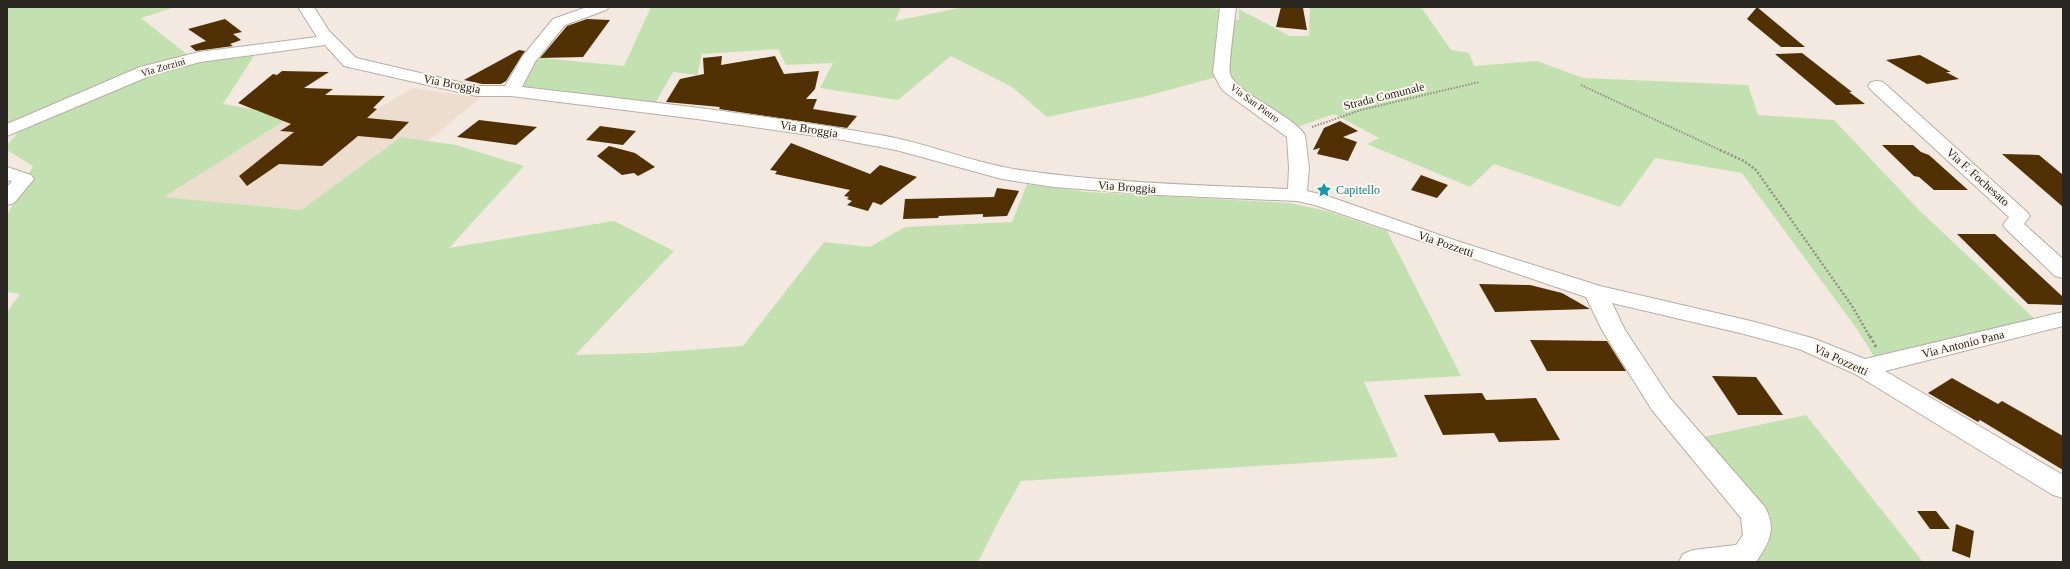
<svg xmlns="http://www.w3.org/2000/svg" width="2070" height="569" font-family="'Times New Roman',serif">
  <style>
    .built { fill: #ecddce }
    .green { fill: #c3e0b1 }
    .building { fill: #513003 }
    .lines { fill: none; stroke-linecap: round; stroke-linejoin: round }
    .minor-casing { stroke: #b7aea5; stroke-width: 2 }
    .path-far2 { stroke: #958e87; stroke-width: 2; stroke-dasharray: 1.5 1.5; stroke-linecap: butt }
    .path-far1 { stroke: #958e87; stroke-width: 2.5; stroke-dasharray: 2 2; stroke-linecap: butt }
    .path { stroke: #958e87; stroke-width: 3; stroke-dasharray: 2.5 2.5; stroke-linecap: butt }
    .minor { fill: #fff; fill-rule: evenodd }
    .labels { text-anchor: middle; dominant-baseline: central; stroke-width: 4; stroke-linejoin: round; paint-order: stroke }
    .far-street-label { font-size: 10px; fill: #2a2723; stroke: #fef7ef }
    .street-label { font-size: 12px; fill: #2a2723; stroke: #fef7ef }
    .culture-label { font-size: 12px; fill: #0d838f; stroke: #fef7ef; text-anchor: start }
  </style>
  <rect width="100%" height="100%" fill="#f3e9e0"/>
  <!-- built -->
  <path class="built" d="M 413,88 L 480,98 L 428,141 L 401,137 L 301,210 L 164,197 L 292,116 L 373,108 L 377,109 Z"/>
  <!-- green -->
  <g class="green">
    <path d="M 7,7 L 175,7 L 141,18 L 189,56 L 254,56 L 223,104 L 292,116 L 164,197 L 301,210 L 401,137 L 456,145 L 524,166 L 449,248 L 614,221 L 674,251 L 575,355 L 649,353 L 743,346 L 824,242 L 870,247 L 905,227 L 1012,222 L 1027,184 L 1087,192 L 1289,203 L 1327,211 L 1387,231 L 1461,376 L 1364,382 L 1398,457 L 1021,481 L 999,520 L 978,562 L 7,562 L 7,312 L 20,294 L 7,292 L 7,215 L 33,166 L 7,150 L 7,145 L 23,127 L 7,129 Z"/>
    <path d="M 651,7 L 901,7 L 895,21 L 964,7 L 1209,7 L 1232,12 L 1232,18 L 1239,20 L 1239,9 L 1290,36 L 1309,36 L 1310,7 L 1421,7 L 1451,50 L 1469,53 L 1474,66 L 1537,61 L 1583,78 L 1748,85 L 1758,115 L 1834,120 L 1918,209 L 2037,321 L 1878,363 L 1857,329 L 1742,173 L 1655,158 L 1620,207 L 1494,164 L 1470,187 L 1367,144 L 1379,138 L 1334,114 L 1291,129 L 1216,77 L 1143,97 L 1047,117 L 1012,87 L 951,56 L 898,100 L 820,88 L 833,63 L 786,65 L 778,49 L 702,54 L 697,75 L 673,72 L 653,107 L 508,91 L 531,57 L 624,66 Z"/>
    <path d="M 1806,415 L 1923,562 L 1734,562 L 1760,528 L 1698,438 Z"/>
  </g>
  <!-- building -->
  <g class="building">
    <path d="M 1281,7 L 1303,8 L 1307,30 L 1276,27 Z"/>
    <path d="M 1757,7 L 1805,47 L 1781,47 L 1747,19 Z"/>
    <path d="M 225,19 L 242,32 L 233,34 L 241,40 L 230,44 L 233,46 L 196,51 L 190,46 L 206,41 L 188,29 Z"/>
    <path d="M 587,19 L 610,20 L 583,57 L 540,58 L 567,26 Z"/>
    <path d="M 519,50 L 525,51 L 506,81 L 501,84 L 482,84 L 464,80 Z"/>
    <path d="M 1802,53 L 1852,92 L 1849,92 L 1865,104 L 1836,105 L 1775,54 Z"/>
    <path d="M 1920,55 L 1951,72 L 1946,72 L 1959,79 L 1927,84 L 1886,60 Z"/>
    <path d="M 722,56 L 721,65 L 775,56 L 784,74 L 819,71 L 815,89 L 806,99 L 817,99 L 813,109 L 857,116 L 847,128 L 719,109 L 720,107 L 666,102 L 680,79 L 704,74 L 703,58 Z"/>
    <path d="M 282,71 L 329,72 L 304,88 L 333,89 L 325,95 L 385,96 L 373,108 L 377,109 L 367,118 L 409,122 L 392,139 L 358,136 L 322,166 L 279,164 L 247,186 L 239,176 L 294,132 L 280,131 L 291,124 L 238,103 L 273,74 L 277,75 Z"/>
    <path d="M 479,120 L 537,127 L 516,145 L 457,137 Z"/>
    <path d="M 1340,121 L 1358,131 L 1343,137 L 1357,142 L 1348,161 L 1317,154 L 1320,148 L 1313,150 L 1324,128 Z"/>
    <path d="M 600,126 L 636,131 L 623,145 L 586,140 Z"/>
    <path d="M 791,143 L 870,174 L 880,165 L 917,177 L 881,205 L 873,202 L 868,211 L 847,205 L 852,201 L 847,199 L 849,197 L 844,196 L 850,190 L 775,174 L 777,171 L 770,170 Z"/>
    <path d="M 1882,145 L 1913,145 L 1921,152 L 1929,155 L 1968,190 L 1934,190 L 1919,177 L 1914,176 Z"/>
    <path d="M 609,146 L 635,153 L 655,167 L 638,176 L 634,173 L 622,175 L 597,156 Z"/>
    <path d="M 2002,154 L 2039,155 L 2063,175 L 2063,207 Z"/>
    <path d="M 1421,175 L 1448,185 L 1437,198 L 1411,190 Z"/>
    <path d="M 997,188 L 1019,191 L 1007,216 L 983,217 L 983,214 L 939,216 L 938,218 L 903,219 L 905,199 L 994,197 Z"/>
    <path d="M 1957,234 L 1995,234 L 2063,297 L 2063,305 L 2028,304 Z"/>
    <path d="M 1479,284 L 1530,285 L 1562,293 L 1590,309 L 1495,312 Z"/>
    <path d="M 1530,340 L 1607,341 L 1626,371 L 1547,371 Z"/>
    <path d="M 1712,376 L 1756,377 L 1783,415 L 1738,415 Z"/>
    <path d="M 1952,378 L 1998,404 L 2002,401 L 2063,436 L 2063,470 L 1980,420 L 1978,422 L 1928,393 Z"/>
    <path d="M 1482,393 L 1486,400 L 1536,398 L 1560,440 L 1499,442 L 1494,433 L 1443,435 L 1424,395 Z"/>
    <path d="M 1917,511 L 1936,511 L 1950,529 L 1930,529 Z"/>
    <path d="M 1956,524 L 1974,531 L 1970,558 L 1952,551 Z"/>
  </g>
  <g class="lines">
    <!-- minor casing -->
    <g class="minor-casing">
      <g id="minor">
        <path d="M 298,7 L 314,7 L 329,31 L 356,58 L 476,86 L 505,86 L 522,57 L 553,19 L 587,7 L 609,7 L 606,10 L 565,25 L 535,62 L 522,87 C 642,101 762,114 880,135 C 928,143 972,163 1020,170 C 1109,183 1198,185 1288,189 L 1289,168 L 1287,137 L 1222,90 L 1213,73 L 1220,7 L 1236,7 C 1235,18 1228,67 1230,74 C 1236,93 1291,114 1305,135 L 1309,168 L 1307,191 L 1327,196 L 1457,241 L 1600,286 L 1755,322 L 1815,339 L 1865,359 L 2063,312 L 2063,326 L 1885,371 L 2063,475 L 2063,498 L 2053,495 L 1855,374 L 1799,349 L 1744,334 L 1612,303 L 1625,330 L 1670,398 L 1765,507 C 1777,531 1769,542 1756,562 L 1679,562 L 1683,554 L 1693,550 L 1736,545 L 1743,535 L 1741,518 L 1652,410 L 1602,330 L 1586,297 L 1315,205 L 1297,201 L 1158,195 L 1054,187 L 1002,179 L 896,150 L 837,139 L 697,119 L 511,96 L 476,96 L 344,66 L 325,45 L 200,62 L 152,75 L 7,136 L 7,124 L 140,67 L 199,52 L 317,37 Z"/>
        <path d="M 1877,81 L 1883,82 L 2027,212 L 2030,216 L 2024,224 L 2063,259 L 2063,278 L 2055,276 L 2006,229 L 2003,225 L 2009,217 L 1871,90 L 1868,86 L 1871,82 Z"/>
        <path d="M 7,167 L 31,175 L 34,179 L 14,203 L 7,205 L 7,187 L 12,181 L 7,180 Z"/>
      </g>
    </g>
    <!-- path-far2 -->
    <g class="path-far2">
      <path d="M 1581,85 L 1722,151"/>
      <path d="M 1312,127 L 1361,110 L 1479,82"/>
    </g>
    <!-- path-far1 -->
    <path class="path-far1" d="M 1720,150 L 1744,161 L 1756,170 L 1852,306 L 1870,337"/>
    <!-- path -->
    <path class="path" d="M 1870,336 L 1876,347"/>
    <!-- minor -->
    <use href="#minor" class="minor"/>
  </g>
  <!-- icons -->
  <defs>
    <g id="sight-bare" transform="scale(1.2)"><path d="M0-6L1.8-2.2L6-1.7L2.9 1.2L3.7 5.4L0 3.3L-3.7 5.4L-2.9 1.2L-6-1.7L-1.8-2.2Z" fill="#0f9aa8" stroke="#fef7ef" stroke-width="2.5" paint-order="stroke"/></g>
  </defs>
  <g fill-rule="evenodd">
    <use href="#sight-bare" x="1324" y="190"/>
  </g>
  <g class="labels">
    <!-- far-street labels -->
    <g class="far-street-label">
      <text transform="translate(163 67) rotate(-16)">Via Zorzini</text>
      <text transform="translate(1255 103) rotate(36)">Via San Pietro</text>
    </g>
    <!-- street labels -->
    <g class="street-label">
      <text transform="translate(452 84) rotate(11)">Via Broggia</text>
      <text transform="translate(1384 96) rotate(-14)">Strada Comunale</text>
      <text transform="translate(809 129) rotate(9)">Via Broggia</text>
      <text transform="translate(1978 177) rotate(42)">Via F. Fochesato</text>
      <text transform="translate(1127 187) rotate(4)">Via Broggia</text>
      <text transform="translate(1446 244) rotate(19)">Via Pozzetti</text>
      <text transform="translate(1963 344) rotate(-14)">Via Antonio Pana</text>
      <text transform="translate(1841 360) rotate(25)">Via Pozzetti</text>
    </g>
    <!-- culture labels -->
    <g class="culture-label">
      <text x="1336" y="190">Capitello</text>
    </g>
  </g>
  <!-- border -->
  <rect width="2070" height="569" fill="none" stroke="#2a2723" stroke-width="16"/>
</svg>
